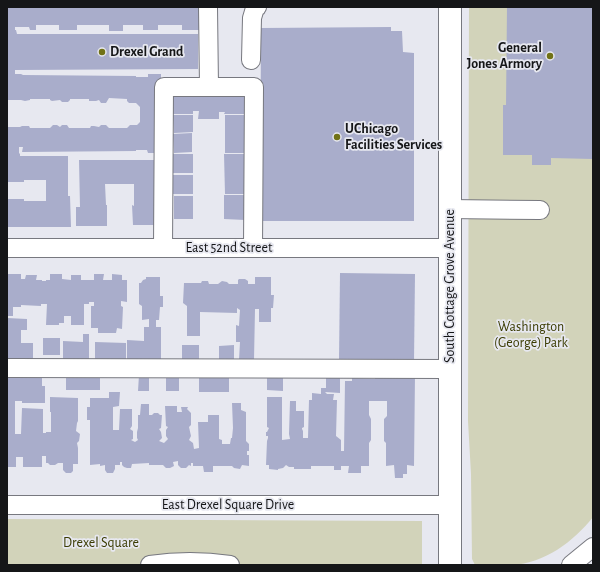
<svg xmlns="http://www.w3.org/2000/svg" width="600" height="572" font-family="'Alegreya Sans',sans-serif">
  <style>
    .green { fill: #d2d3ba }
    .building { fill: #a9adcb }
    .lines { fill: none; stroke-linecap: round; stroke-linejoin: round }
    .minor-casing { stroke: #77787f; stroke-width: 20 }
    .major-casing { stroke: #77787f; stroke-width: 24 }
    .minor { stroke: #fff; stroke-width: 18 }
    .major { stroke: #fff; stroke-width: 22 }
    .poi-dot { fill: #717217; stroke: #e7e8f0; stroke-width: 1.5 }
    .labels { text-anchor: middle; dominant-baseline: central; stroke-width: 3.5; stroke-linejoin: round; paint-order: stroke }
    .poi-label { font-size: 14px; font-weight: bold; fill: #151618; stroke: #e7e8f0; text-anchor: start }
    .street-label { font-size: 14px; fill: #151618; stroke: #e7e8f0 }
    .park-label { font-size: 14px; fill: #3b3c02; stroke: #e7e8f0 }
  </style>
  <rect width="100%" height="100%" fill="#e7e8f0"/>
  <!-- green -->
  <g class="green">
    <path d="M 469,7 L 593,7 L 593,517 C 573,542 545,563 512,565 C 500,566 487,565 475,565 L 472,559 L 471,474 L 468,421 Z"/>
    <path d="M 7,519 L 422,521 L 422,565 L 7,565 Z"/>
  </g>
  <!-- building -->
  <g class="building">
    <path d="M 7,7 L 199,7 L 199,30 L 182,30 L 182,25 L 158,25 L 158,30 L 143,30 L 143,25 L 123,25 L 123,31 L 109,31 L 109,25 L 77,25 L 77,30 L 59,30 L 59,25 L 36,25 L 36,30 L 30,30 L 29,27 L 15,27 L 15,30 L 16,30 L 17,34 L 198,34 L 198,69 L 15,70 L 15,74 L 21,74 L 23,75 L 136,76 L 136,77 L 148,77 L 148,74 L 161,74 L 161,153 L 148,153 L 147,150 L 136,150 L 136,151 L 22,152 L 23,147 L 19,147 L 19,153 L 20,154 L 20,156 L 68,156 L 68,196 L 70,196 L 71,227 L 7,227 L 7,199 L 24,199 L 24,201 L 46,201 L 46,180 L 24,180 L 24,182 L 7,182 L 7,127 L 20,127 L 22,126 L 29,126 L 30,128 L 50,128 L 53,125 L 57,125 L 60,127 L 62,125 L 67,125 L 69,128 L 90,128 L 91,126 L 94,126 L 99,127 L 101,125 L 106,125 L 109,128 L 127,128 L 130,125 L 137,125 L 140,122 L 140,107 L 136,103 L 129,103 L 127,101 L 127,99 L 109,98 L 106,103 L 101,103 L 99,100 L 96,101 L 89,101 L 89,99 L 70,99 L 70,100 L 68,102 L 62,102 L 60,100 L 52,101 L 50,100 L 50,99 L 30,99 L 30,100 L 25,101 L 21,100 L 7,100 Z"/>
    <path d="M 507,7 L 593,7 L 593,159 L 551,158 L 551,165 L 532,165 L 532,155 L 503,155 L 503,105 L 506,105 Z"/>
    <path d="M 391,27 L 391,31 L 402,31 L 403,52 L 414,53 L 414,221 L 260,221 L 261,28 Z"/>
    <path d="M 199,92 L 219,92 L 219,119 L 198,119 L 199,111 L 193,111 L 193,114 L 173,114 L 173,96 L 199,97 Z"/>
    <path d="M 231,95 L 244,95 L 244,114 L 224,114 L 225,112 L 219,112 L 219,96 L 231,96 Z"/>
    <path d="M 173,115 L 193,115 L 193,132 L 174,133 Z"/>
    <rect x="225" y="115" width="20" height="38"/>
    <path d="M 192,133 L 192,152 L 174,153 L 173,134 Z"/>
    <rect x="173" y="154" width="20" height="19"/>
    <path d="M 224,154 L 245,154 L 245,194 L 225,194 Z"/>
    <path d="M 79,160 L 161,160 L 161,225 L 133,225 L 132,205 L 134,206 L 134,184 L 105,184 L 106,205 L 107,205 L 107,226 L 76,226 L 76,207 L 80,207 Z"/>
    <rect x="173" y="175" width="20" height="19"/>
    <path d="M 224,195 L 245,195 L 245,220 L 224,219 Z"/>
    <rect x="174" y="196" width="19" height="23"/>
    <path d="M 340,273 L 415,274 L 414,362 L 339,361 Z"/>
    <path d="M 7,274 L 21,274 L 21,279 L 25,279 L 26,275 L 37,275 L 36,280 L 42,280 L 42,281 L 46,281 L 46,280 L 50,280 L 50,274 L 62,274 L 62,279 L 71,280 L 71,275 L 81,275 L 81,280 L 94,280 L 94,274 L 104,274 L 103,280 L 112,280 L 112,274 L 122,275 L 122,280 L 127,280 L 127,302 L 121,301 L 121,306 L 123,307 L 122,329 L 117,328 L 116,333 L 98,333 L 98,328 L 91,328 L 91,306 L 94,306 L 94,302 L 89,302 L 89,304 L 84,304 L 84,325 L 71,325 L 71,316 L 64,316 L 64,323 L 59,323 L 59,325 L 46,325 L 47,304 L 41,304 L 41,306 L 21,305 L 21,307 L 13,307 L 13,316 L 7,316 Z"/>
    <path d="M 146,277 L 160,277 L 160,296 L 163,296 L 163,307 L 160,307 L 159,320 L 156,320 L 156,327 L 161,327 L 161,359 L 127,359 L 127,340 L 144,341 L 144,327 L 149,327 L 149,319 L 142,320 L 142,306 L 139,304 L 139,283 L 141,283 L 143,280 L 146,279 Z"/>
    <path d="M 255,277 L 271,277 L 271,295 L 274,295 L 273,308 L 271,308 L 271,322 L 259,322 L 259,309 L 255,309 L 254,360 L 239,360 L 240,342 L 236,342 L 236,325 L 239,326 L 240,310 L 237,308 L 237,313 L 200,312 L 200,336 L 187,336 L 187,306 L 183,303 L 184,283 L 201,283 L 202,281 L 208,281 L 209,284 L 218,284 L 222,281 L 227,282 L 229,284 L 238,284 L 238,280 L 239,279 L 245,279 L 248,281 L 248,284 L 255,284 Z"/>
    <path d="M 7,318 L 27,319 L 27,330 L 21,330 L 21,343 L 33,343 L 33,362 L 7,362 Z"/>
    <path d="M 83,334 L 89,334 L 89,359 L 63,359 L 63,341 L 83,342 Z"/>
    <rect x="43" y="338" width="17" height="17"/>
    <path d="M 95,342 L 126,343 L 126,360 L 95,360 Z"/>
    <path d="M 182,345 L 199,345 L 199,362 L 182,361 Z"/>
    <path d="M 234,345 L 234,361 L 219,361 L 219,346 Z"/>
    <rect x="66" y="374" width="34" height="16"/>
    <rect x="166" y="374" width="13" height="17"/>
    <path d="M 375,374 L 415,374 L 414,466 L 407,465 L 407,474 L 403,474 L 403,478 L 395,478 L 394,465 L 386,466 L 386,443 L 384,441 L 384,419 L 387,416 L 387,401 L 369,401 L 369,415 L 371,419 L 371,440 L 369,443 L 369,466 L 361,466 L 361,473 L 348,473 L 349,466 L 341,466 L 341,470 L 334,470 L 334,466 L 311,466 L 311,469 L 294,469 L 294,467 L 289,467 L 286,465 L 283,468 L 278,469 L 278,470 L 269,469 L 269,465 L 266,465 L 267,441 L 268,438 L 268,436 L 266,436 L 266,432 L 267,432 L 269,428 L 267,427 L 267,397 L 282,397 L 282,440 L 290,439 L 289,434 L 290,401 L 296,401 L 296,411 L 304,411 L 304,427 L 302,428 L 302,429 L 303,431 L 303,438 L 308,438 L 309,400 L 312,400 L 312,393 L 321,394 L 321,388 L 326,388 L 326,376 L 340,376 L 340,393 L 325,392 L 327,394 L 334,394 L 333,400 L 337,400 L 336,436 L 341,440 L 341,451 L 344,451 L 345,381 L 352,381 L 352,378 L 375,379 Z"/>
    <path d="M 7,375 L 42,375 L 42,386 L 45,386 L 45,403 L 22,403 L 22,401 L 15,401 L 15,434 L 21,434 L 22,408 L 43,409 L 43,433 L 46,433 L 46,432 L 51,432 L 51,412 L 50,412 L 50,397 L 78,398 L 78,421 L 77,423 L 76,431 L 80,434 L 79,441 L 77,443 L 78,448 L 78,464 L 73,464 L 73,471 L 71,473 L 66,473 L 63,470 L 63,463 L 58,463 L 55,465 L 50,465 L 48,463 L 46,463 L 46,456 L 42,456 L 42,467 L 23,467 L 23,457 L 16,457 L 16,467 L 7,467 Z"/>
    <path d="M 139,375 L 149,375 L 149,391 L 138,391 Z"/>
    <path d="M 267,375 L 283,375 L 283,391 L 267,390 Z"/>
    <rect x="199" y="376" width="30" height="16"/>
    <path d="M 109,392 L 120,392 L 119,406 L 113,407 L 113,430 L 119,430 L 120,409 L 132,409 L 132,426 L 130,429 L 133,431 L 133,439 L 131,440 L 135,442 L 138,440 L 137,438 L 137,432 L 138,428 L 138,415 L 140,415 L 141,404 L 149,404 L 149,415 L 152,415 L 154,413 L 158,413 L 160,415 L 162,415 L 161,428 L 159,429 L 161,432 L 162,438 L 159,441 L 164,443 L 168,439 L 166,436 L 166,430 L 168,427 L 166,426 L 165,406 L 177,406 L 177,412 L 182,412 L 181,407 L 188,407 L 187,409 L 191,413 L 191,425 L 189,427 L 191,436 L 189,440 L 193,443 L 194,449 L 199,448 L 198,422 L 208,422 L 208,415 L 219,415 L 219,439 L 222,440 L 222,444 L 230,444 L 231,438 L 232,438 L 233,428 L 232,403 L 241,403 L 241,410 L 246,412 L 246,441 L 249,444 L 249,451 L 247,451 L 247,455 L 249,455 L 249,466 L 242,465 L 240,469 L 234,468 L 232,466 L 213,466 L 213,472 L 204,472 L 203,466 L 193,466 L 193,463 L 191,463 L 191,466 L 189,465 L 186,468 L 181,468 L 178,465 L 178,461 L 173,462 L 174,466 L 170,468 L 166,468 L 163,465 L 149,465 L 149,463 L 132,464 L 131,468 L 127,468 L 124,467 L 122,465 L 122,462 L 120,462 L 120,465 L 115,465 L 115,469 L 113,473 L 107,473 L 105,470 L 105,465 L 100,466 L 100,464 L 90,465 L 90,420 L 87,420 L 87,407 L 90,407 L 90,398 L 109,398 Z"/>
  </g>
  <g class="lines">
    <!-- minor casing -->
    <g class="minor-casing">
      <g id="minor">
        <path d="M 208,7 L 209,87"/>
        <path d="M 251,60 L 252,18 L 255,8 L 257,7"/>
        <path d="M 449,209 L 540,210"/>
        <path d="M 7,248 L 450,248"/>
        <path d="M 163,248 L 164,87 L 254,87 L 253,248"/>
        <path d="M 7,368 L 450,369"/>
        <path d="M 7,505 L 450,505"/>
        <path d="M 150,565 C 176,561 204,561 230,565"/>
        <path d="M 571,565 L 593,547"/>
      </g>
    </g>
    <!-- major casing -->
    <g class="major-casing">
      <path id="major" d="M 450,565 L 450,7"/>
    </g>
    <!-- minor -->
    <use href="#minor" class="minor"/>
    <!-- major -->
    <use href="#major" class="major"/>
  </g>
  <!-- markers -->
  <g class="poi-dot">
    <circle cx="102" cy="52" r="4"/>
    <circle cx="550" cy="56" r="4"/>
    <circle cx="337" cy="137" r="4"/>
  </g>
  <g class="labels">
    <!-- poi labels -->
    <g class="poi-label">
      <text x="542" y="48" text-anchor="end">General<tspan x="542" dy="16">Jones Armory</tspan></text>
      <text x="110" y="52">Drexel Grand</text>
      <text x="345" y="129">UChicago<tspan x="345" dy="16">Facilities Services</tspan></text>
    </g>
    <!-- street labels -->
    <g class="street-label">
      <text x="229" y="248">East 52nd Street</text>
      <text transform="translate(450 286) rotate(-90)">South Cottage Grove Avenue</text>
      <text x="228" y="505">East Drexel Square Drive</text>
    </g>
    <!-- park labels -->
    <g class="park-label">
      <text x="531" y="327">Washington<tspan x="531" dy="16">(George) Park</tspan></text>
      <text x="101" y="543">Drexel Square</text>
    </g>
  </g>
  <!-- border -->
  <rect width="600" height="572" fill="none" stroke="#151618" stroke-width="16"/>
</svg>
